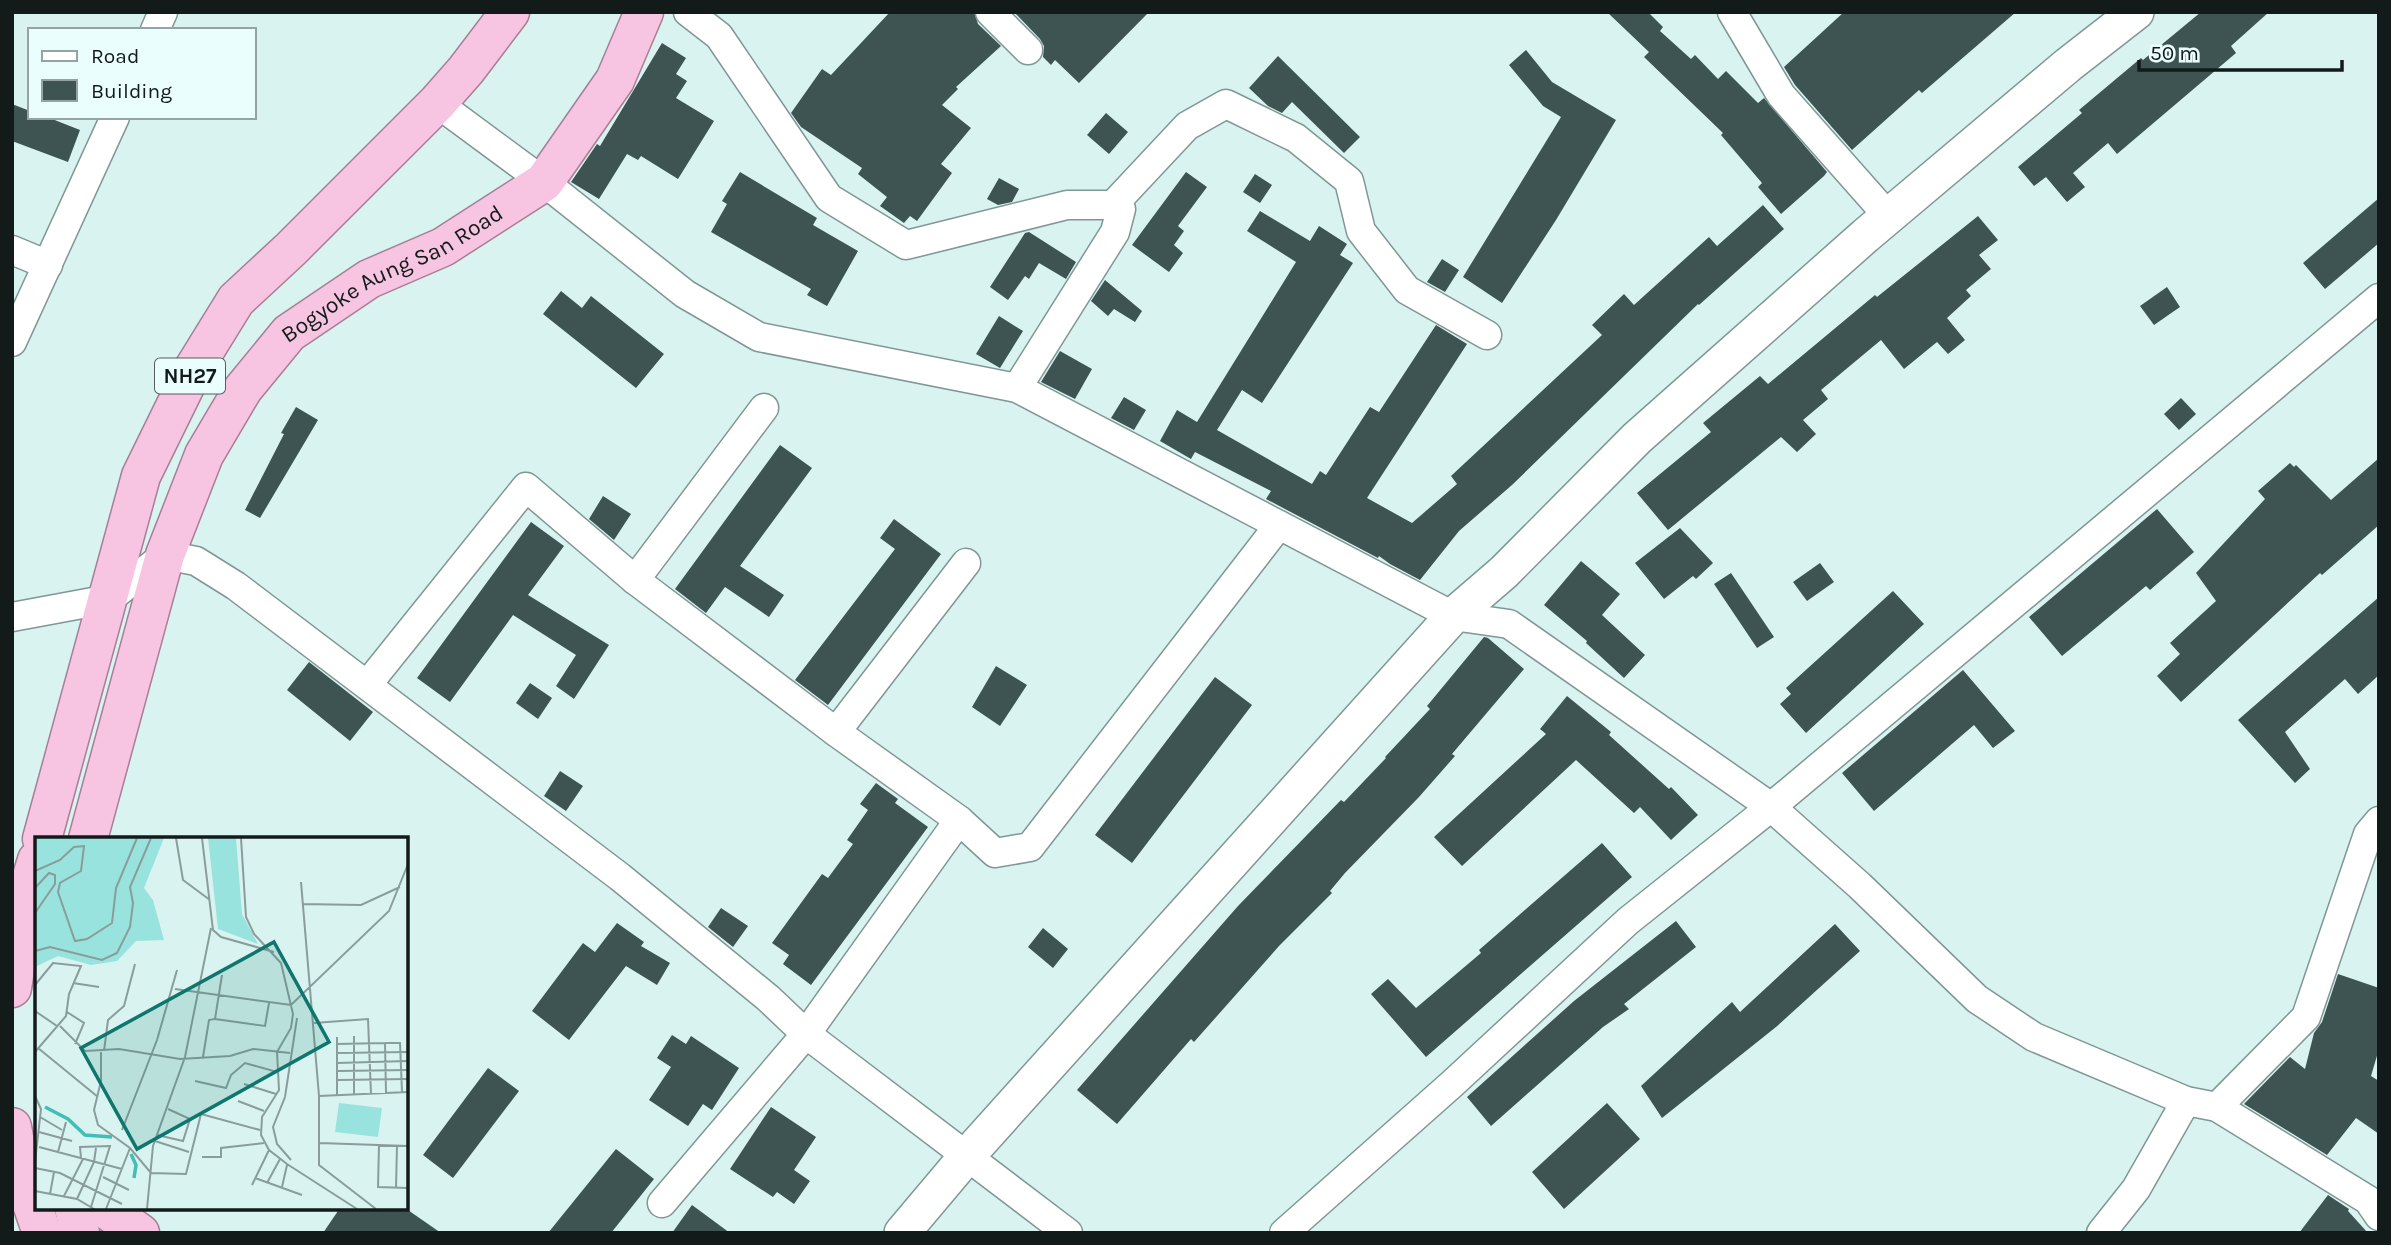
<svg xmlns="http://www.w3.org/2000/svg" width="2391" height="1245" font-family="Karla,sans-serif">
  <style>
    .building { fill: #3e5452 }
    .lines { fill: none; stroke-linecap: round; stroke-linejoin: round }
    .minor-casing { stroke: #7f9795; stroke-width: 31 }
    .tertiary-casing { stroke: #7f9795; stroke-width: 38 }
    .trunk-casing { stroke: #a67f97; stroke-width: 41 }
    .minor { stroke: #fff; stroke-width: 28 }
    .tertiary { stroke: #fff; stroke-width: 35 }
    .trunk { stroke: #f7c4e2; stroke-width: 38 }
    .labels { text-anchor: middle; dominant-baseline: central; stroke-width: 7; stroke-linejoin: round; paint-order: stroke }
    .shield { fill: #eafffd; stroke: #535f5e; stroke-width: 2 }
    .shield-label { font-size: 21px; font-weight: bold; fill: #121b1a }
    .street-label { font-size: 23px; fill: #121b1a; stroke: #eafffd }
    .inset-river { fill: none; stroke: #43beb7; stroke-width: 3.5 }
    .inset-road { fill: none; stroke: #899d9a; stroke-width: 2 }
    .view { fill: #0f766e; fill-opacity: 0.15; stroke: #0f766e; stroke-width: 3.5 }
    .inset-edge { fill: none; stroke: #121b1a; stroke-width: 3.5 }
  </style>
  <rect width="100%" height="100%" fill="#d9f3f0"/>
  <!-- building -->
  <g class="building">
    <path d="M 890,12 L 974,12 L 978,24 L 1001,46 L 956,87 L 958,89 L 942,105 L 971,128 L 941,164 L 952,173 L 917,221 L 910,216 L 904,223 L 880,206 L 887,197 L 858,174 L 862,168 L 801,127 L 791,113 L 822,69 L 831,75 Z"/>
    <path d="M 1014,12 L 1149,12 L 1079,83 L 1055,60 L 1051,65 L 1043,57 L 1044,46 L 1040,39 Z"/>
    <path d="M 1607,12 L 1648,12 L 1663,27 L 1660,31 L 1691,59 L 1695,55 L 1718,79 L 1726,71 L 1758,103 L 1764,98 L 1827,172 L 1824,176 L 1781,214 L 1758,187 L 1762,183 L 1721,135 L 1723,133 L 1644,57 L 1649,52 Z"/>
    <path d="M 1844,12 L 2016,12 L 1922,93 L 1919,90 L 1852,150 L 1795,85 L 1784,67 Z"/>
    <path d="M 2201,12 L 2269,12 L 2231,46 L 2236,53 L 2117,154 L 2108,143 L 2073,173 L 2085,187 L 2067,202 L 2046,177 L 2034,186 L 2018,167 L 2082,113 L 2079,110 L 2141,58 L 2143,60 Z"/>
    <path d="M 662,43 L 686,58 L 676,74 L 687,81 L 676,98 L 714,121 L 678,179 L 641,156 L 638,160 L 627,154 L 599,199 L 571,182 L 597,144 L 600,146 Z"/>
    <path d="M 1526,50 L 1552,82 L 1616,120 L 1556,220 L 1502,303 L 1463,277 L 1561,117 L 1543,106 L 1509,65 Z"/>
    <path d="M 1278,56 L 1360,137 L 1344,153 L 1292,102 L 1282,113 L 1268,106 L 1249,88 Z"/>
    <path d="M 12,104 L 30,111 L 30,117 L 47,117 L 80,130 L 68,162 L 12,141 Z"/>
    <path d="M 1106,113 L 1128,132 L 1109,154 L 1087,135 Z"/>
    <path d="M 740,172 L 817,218 L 813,225 L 858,251 L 827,306 L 807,295 L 811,289 L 711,232 L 727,204 L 722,201 Z"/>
    <path d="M 1186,172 L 1207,187 L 1178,226 L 1184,231 L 1174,245 L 1183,253 L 1169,272 L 1132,245 Z"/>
    <path d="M 1255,174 L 1272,185 L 1260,203 L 1243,192 Z"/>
    <path d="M 999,178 L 1019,189 L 1012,202 L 998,205 L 987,199 Z"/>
    <path d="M 2379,198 L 2379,243 L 2325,289 L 2303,263 Z"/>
    <path d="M 1763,205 L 1784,229 L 1699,305 L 1698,304 L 1512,485 L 1459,531 L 1420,580 L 1390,564 L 1379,556 L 1378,558 L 1266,499 L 1271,491 L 1195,452 L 1191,459 L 1160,441 L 1177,410 L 1197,422 L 1296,262 L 1247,231 L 1260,211 L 1310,241 L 1319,226 L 1347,244 L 1340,255 L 1353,263 L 1262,403 L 1242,390 L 1217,430 L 1312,484 L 1320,471 L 1326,475 L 1370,407 L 1379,412 L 1436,325 L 1467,344 L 1367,498 L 1412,523 L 1457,484 L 1451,476 L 1602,335 L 1592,325 L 1624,294 L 1634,305 L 1709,237 L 1717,246 Z"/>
    <path d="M 1978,216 L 1998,240 L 1979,255 L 1991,269 L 1966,290 L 1971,296 L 1947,318 L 1965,340 L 1948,354 L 1937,342 L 1904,369 L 1881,340 L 1821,390 L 1828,399 L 1803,420 L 1816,434 L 1797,452 L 1781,437 L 1668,530 L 1637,493 L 1711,432 L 1703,423 L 1760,376 L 1768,384 L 1875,295 L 1877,297 Z"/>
    <path d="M 1029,232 L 1076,262 L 1066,279 L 1039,263 L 1029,279 L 1025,276 L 1008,300 L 990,287 L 1025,233 Z"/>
    <path d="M 1442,259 L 1459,270 L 1445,292 L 1427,282 Z"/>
    <path d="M 1105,280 L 1142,311 L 1135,322 L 1114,309 L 1108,316 L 1091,301 Z"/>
    <path d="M 2167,287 L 2180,307 L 2154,325 L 2140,306 Z"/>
    <path d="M 561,291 L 582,308 L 591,296 L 664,354 L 636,388 L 543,314 Z"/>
    <path d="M 999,316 L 1023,331 L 1000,368 L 976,354 Z"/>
    <path d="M 1060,351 L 1092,369 L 1075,399 L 1041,382 Z"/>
    <path d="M 1124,397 L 1146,410 L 1134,430 L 1111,418 Z"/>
    <path d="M 2181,398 L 2196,414 L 2179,430 L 2164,414 Z"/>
    <path d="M 296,407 L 318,420 L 260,518 L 245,510 L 284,434 L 281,433 Z"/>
    <path d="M 780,445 L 812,468 L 740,566 L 784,595 L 769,617 L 725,587 L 706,613 L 675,589 Z"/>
    <path d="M 2379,458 L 2379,525 L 2322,575 L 2320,573 L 2181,702 L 2157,676 L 2180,654 L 2170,643 L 2216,601 L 2196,573 L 2265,499 L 2258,491 L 2290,463 L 2294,467 L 2296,465 L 2331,500 Z"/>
    <path d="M 603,496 L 631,514 L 614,540 L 589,519 Z"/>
    <path d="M 2157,509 L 2194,552 L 2150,590 L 2146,586 L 2062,656 L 2029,617 Z"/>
    <path d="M 894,519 L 941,554 L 828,705 L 795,680 L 895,549 L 880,538 Z"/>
    <path d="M 531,522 L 564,546 L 528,595 L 609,645 L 574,699 L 556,686 L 576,655 L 513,615 L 450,702 L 417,678 Z"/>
    <path d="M 1680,528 L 1713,563 L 1696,579 L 1693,576 L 1664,599 L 1635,563 Z"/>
    <path d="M 1581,561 L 1620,594 L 1602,615 L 1645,655 L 1624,678 L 1586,643 L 1587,641 L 1544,605 Z"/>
    <path d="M 1820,563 L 1834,582 L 1807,601 L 1793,582 Z"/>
    <path d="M 1731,573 L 1774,637 L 1757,648 L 1714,584 Z"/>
    <path d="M 1893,591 L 1924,624 L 1806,733 L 1780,704 L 1791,694 L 1786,688 Z"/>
    <path d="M 2379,597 L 2379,675 L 2358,694 L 2345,679 L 2285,732 L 2310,769 L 2295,783 L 2238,720 Z"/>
    <path d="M 1484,637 L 1488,638 L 1524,669 L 1452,754 L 1455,756 L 1419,797 L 1345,873 L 1330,891 L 1332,893 L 1279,946 L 1194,1042 L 1191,1039 L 1117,1124 L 1077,1090 L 1238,906 L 1341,800 L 1344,802 L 1386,758 L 1385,757 L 1430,709 L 1427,706 Z"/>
    <path d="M 309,662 L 373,712 L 350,741 L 287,690 Z"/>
    <path d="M 996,666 L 1027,685 L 1000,726 L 972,707 Z"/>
    <path d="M 1963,670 L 2015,731 L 1993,748 L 1974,725 L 1874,811 L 1842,773 Z"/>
    <path d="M 1215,677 L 1252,705 L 1132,863 L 1095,835 Z"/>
    <path d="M 530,683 L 552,698 L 538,719 L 516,703 Z"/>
    <path d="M 1567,696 L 1611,732 L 1609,735 L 1669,789 L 1671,787 L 1698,815 L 1671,840 L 1640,807 L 1634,813 L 1576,760 L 1462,866 L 1434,837 L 1546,734 L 1540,729 Z"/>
    <path d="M 560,771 L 583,786 L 566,811 L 544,796 Z"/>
    <path d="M 876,783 L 898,799 L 895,803 L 928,827 L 811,985 L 783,964 L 789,955 L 772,943 L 822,874 L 828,878 L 853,844 L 847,840 L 868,810 L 860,804 Z"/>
    <path d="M 1602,843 L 1632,877 L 1426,1057 L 1371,994 L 1388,979 L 1416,1008 L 1481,953 L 1479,950 Z"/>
    <path d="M 721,908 L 748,926 L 733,947 L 708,927 Z"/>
    <path d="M 1676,921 L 1696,947 L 1624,1004 L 1629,1009 L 1603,1027 L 1491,1126 L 1467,1097 L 1574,1001 Z"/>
    <path d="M 617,923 L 644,942 L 641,946 L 670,963 L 657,985 L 626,966 L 569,1040 L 532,1011 L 583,943 L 595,952 Z"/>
    <path d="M 1835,924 L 1860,951 L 1776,1027 L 1662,1118 L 1641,1086 L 1732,1002 L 1740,1012 Z"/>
    <path d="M 1043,928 L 1068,949 L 1053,968 L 1028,947 Z"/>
    <path d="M 2338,974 L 2379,988 L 2379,1049 L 2371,1076 L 2379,1081 L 2379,1134 L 2356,1118 L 2327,1155 L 2244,1104 L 2290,1057 L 2305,1069 L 2314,1033 L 2322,1022 Z"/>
    <path d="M 672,1035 L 686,1044 L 691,1036 L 739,1068 L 712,1110 L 703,1104 L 688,1126 L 649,1100 L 671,1067 L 657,1058 Z"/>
    <path d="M 488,1068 L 519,1091 L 453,1178 L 423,1155 Z"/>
    <path d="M 1607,1103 L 1640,1139 L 1564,1209 L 1532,1172 Z"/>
    <path d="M 771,1107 L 816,1137 L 794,1170 L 810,1181 L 794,1204 L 777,1192 L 773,1197 L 730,1169 Z"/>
    <path d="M 616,1149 L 654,1179 L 611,1233 L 548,1233 Z"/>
    <path d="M 2328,1195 L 2349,1209 L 2348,1211 L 2368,1233 L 2299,1233 Z"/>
    <path d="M 692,1205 L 730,1233 L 672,1233 Z"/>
    <path d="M 340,1208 L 405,1208 L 441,1233 L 323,1233 Z"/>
  </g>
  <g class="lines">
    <!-- minor casing -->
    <g class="minor-casing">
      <g id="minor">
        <path d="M 688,12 L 719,36 L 829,198 L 906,245 L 1067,205 L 1113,205 L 1187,126 L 1226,104 L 1296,138 L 1349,181 L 1361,231 L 1407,290 L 1487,335"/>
        <path d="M 990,12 L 1028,50"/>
        <path d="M 1732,12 L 1781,95 L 1888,216"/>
        <path d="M 155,30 L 163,12"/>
        <path d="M 437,103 L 544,182 L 685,294 L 759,337 L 1017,388 L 1453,616 L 1509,624 L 1771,807 L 1860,886 L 1977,999 L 2034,1037 L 2186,1101 L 2217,1107 L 2368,1200 L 2379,1216"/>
        <path d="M 12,250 L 48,265"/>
        <path d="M 12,342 L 115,117"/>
        <path d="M 1017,388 L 1115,232 L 1121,209"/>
        <path d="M 635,580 L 764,408"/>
        <path d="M 12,617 L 109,599 L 165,555 L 196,561 L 236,586 L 620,877 L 768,998 L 806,1034 L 1068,1233"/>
        <path d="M 367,685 L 526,487 L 635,580 L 836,732 L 959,820"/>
        <path d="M 836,732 L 966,563"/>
        <path d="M 2217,1107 L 2306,1017 L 2368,834 L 2379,821"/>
        <path d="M 662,1203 L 806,1034 L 959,820 L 995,853 L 1030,847 L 1279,525"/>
        <path d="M 1284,1233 L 1452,1084 L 1628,921 L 1771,807 L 2379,298"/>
        <path d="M 2101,1233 L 2136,1189 L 2186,1101"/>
      </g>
    </g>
    <!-- tertiary casing -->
    <g class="tertiary-casing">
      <path id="tertiary" d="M 902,1233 L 966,1157 L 1453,616 L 1504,572 L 1637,438 L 1865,236 L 2068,65 L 2136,12"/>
    </g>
    <!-- trunk casing -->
    <g class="trunk-casing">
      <g id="trunk">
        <path d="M 42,839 L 141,476 L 194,368 L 236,300 L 291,249 L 437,103 L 466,70 L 510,12"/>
        <path id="s1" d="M 88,839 L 165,555 L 204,455 L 243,389 L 289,333 L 369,279 L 443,247 L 544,182 L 615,80 L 644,12"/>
        <path d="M 12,988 L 27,893 L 37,860"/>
        <path d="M 12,1127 L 20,1169 L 42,1233"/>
        <path d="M 74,1208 L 80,1233"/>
        <path d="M 104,1208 L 140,1233"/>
      </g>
    </g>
    <!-- minor -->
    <use href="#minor" class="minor"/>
    <!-- tertiary -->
    <use href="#tertiary" class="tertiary"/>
    <!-- trunk -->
    <use href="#trunk" class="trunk"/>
  </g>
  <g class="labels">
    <!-- shield labels -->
    <rect class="shield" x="155" y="358.5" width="70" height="35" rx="5"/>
    <g class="shield-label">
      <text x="190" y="376">NH27</text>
    </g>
    <!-- street labels -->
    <g class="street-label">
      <text stroke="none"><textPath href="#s1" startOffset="670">Bogyoke Aung San Road</textPath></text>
    </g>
  </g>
  <!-- overview -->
  <g transform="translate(35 837)">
    <rect width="373" height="373" fill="#d9f3f0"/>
    <path d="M 0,1 L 129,1 L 109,51 L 118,63 L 129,103 L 101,104 L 82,124 L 56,128 L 23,119 L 0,130 ZM 173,1 L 201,1 L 207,77 L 223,107 L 183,92 ZM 304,266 L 347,271 L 343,300 L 300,295 Z" fill="#99e3de"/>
    <path class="inset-river" d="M 10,270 L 33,282 L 50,298 L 77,300M 96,317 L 101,328 L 99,341"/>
    <path class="inset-road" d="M 141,1 L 148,43 L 175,63M 167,1 L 178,93 L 186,100 L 239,115M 206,1 L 211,80 L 219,97 L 246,126 L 258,177 L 256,191 L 242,215 L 244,253 L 227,280 L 226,298 L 234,313 L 252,327 L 322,372M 0,34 L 25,23 L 39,10 L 49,9 L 46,34 L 25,46 L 23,55 L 40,104 L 52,102 L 77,86 L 81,51 L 102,1M 266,45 L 284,259 L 284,328 L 341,372M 0,51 L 14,36 L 20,38 L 20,47 L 0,76M 267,67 L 326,68 L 365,50M 0,114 L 15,110 L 67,123 L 82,116 L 95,90 L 98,66 L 95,50 L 116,1M 38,146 L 64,150M 0,148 L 18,126 L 46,129 L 34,157 L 31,179 L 0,215M 140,152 L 256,168 L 354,74 L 373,27M 0,174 L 22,189M 32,175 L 49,186 L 40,207M 180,182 L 230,189 L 234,166M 279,186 L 333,182 L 336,257M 25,189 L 50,214 L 84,212 L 145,222 L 195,219 L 218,212 L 255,216M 319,199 L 319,257M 302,200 L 302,258M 350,206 L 365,206 L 367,255M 302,207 L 350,206 L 351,256M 3,211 L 63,260M 69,214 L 73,183 L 89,169 L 100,127M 66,215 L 66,244 L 59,273 L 63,288 L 95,311 L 116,336 L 151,337 L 166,277 L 225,293M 302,216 L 373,215M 168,220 L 174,183 L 180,182 L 187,138M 302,226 L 373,224M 303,234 L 373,233M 303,243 L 373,242M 160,244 L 191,251 L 196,238 L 210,226 L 242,235M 209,247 L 241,257M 0,259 L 6,272 L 0,325M 284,259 L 373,255M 203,264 L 229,274M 5,280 L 27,293M 87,293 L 122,203 L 142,133M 4,295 L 37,304M 122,298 L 148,304 L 155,282 L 133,272M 120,304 L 154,315M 284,306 L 373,309M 344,308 L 343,350 L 373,351M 4,310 L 87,332M 23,315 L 31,285M 167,320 L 186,320 L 186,311 L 229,306M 46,321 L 45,310 L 75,309 L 56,370M 256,323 L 242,307 L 238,290 L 250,260 L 262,181M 0,331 L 25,336 L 87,367M 68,340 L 94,353M 220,341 L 267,358M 232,346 L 245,322M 217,348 L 234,313M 247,350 L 252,328M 361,350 L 362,309M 0,354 L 42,362 L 59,372M 15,357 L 19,335M 29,359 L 48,322M 42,362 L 59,325 L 61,311M 71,372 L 95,311M 112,372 L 118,309 L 150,220 L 176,91"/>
    <path class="view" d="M 239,105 L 294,205 L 102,312 L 46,211 Z"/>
    <rect width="373" height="373" class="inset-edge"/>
  </g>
  <!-- border -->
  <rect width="2391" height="1245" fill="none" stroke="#121b1a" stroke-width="28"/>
  <!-- legend -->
  <rect x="28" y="28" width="228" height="91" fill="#eafffd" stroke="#94a4a2" stroke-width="2"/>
  <rect x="42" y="51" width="35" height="10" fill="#ffffff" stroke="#94a4a2" stroke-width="2"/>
  <text x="91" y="63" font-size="21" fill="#121b1a">Road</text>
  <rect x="42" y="80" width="35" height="21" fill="#3e5452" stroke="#94a4a2" stroke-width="2"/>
  <text x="91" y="98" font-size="21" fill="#121b1a">Building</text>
  <!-- scale -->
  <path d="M2139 60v10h203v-10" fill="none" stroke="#121b1a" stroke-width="3.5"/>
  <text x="2150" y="60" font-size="21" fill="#121b1a" stroke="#eafffd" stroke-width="5" paint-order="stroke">50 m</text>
</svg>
